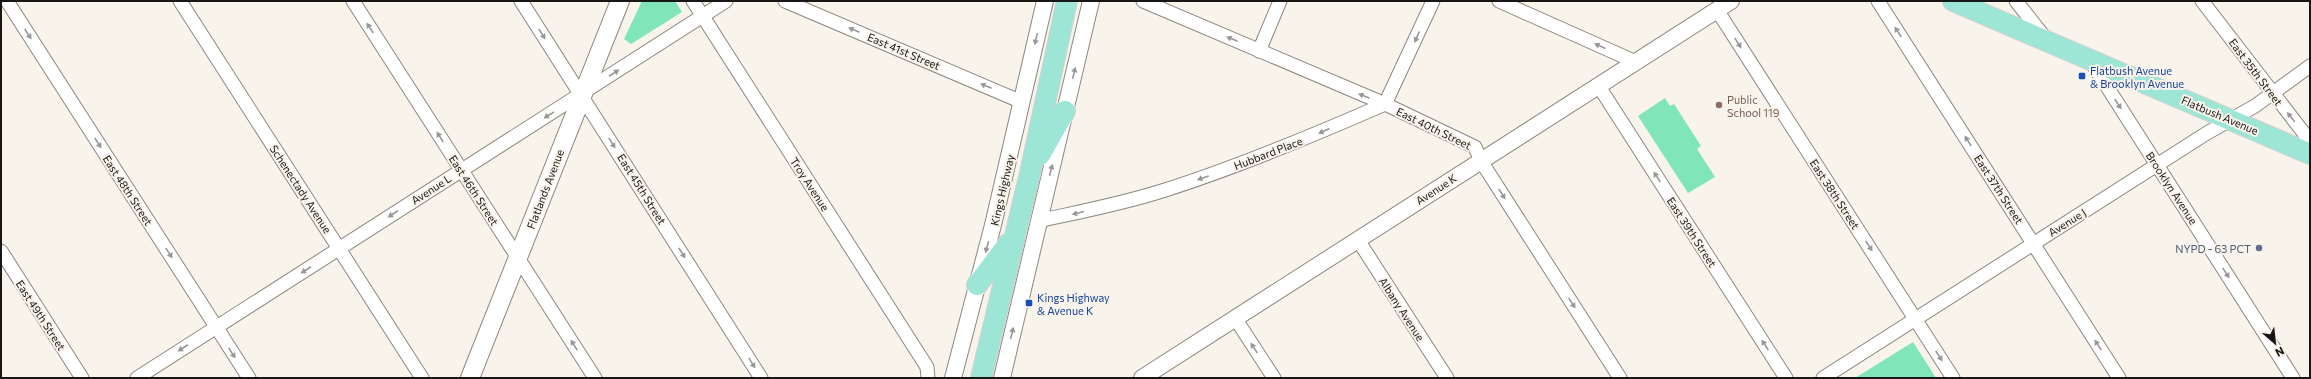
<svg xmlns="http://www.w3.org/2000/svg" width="2311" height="379" font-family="Commissioner,sans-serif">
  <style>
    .green { fill: #80e6b9 }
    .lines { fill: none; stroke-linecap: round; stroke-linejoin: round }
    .minor-casing { stroke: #8c8780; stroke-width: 15 }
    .tertiary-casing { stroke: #8c8780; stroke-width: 18 }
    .secondary-casing { stroke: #8c8780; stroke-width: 20 }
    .primary-casing { stroke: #d1d1d0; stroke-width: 22 }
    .minor { stroke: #fff; stroke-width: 13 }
    .tertiary { stroke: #fff; stroke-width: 16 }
    .secondary { stroke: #fff; stroke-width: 18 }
    .primary { stroke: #9de6d6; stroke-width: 20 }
    .oneway { fill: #989796 }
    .transit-dot { fill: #1a4fb4; stroke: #f8f3eb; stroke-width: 1.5 }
    .education-dot { fill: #8d6e63; stroke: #f8f3eb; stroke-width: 1.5 }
    .service-dot { fill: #5c6f8a; stroke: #f8f3eb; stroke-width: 1.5 }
    .labels { text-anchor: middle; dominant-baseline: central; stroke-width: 4; stroke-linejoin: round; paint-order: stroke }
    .street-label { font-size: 11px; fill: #191715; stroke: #f8f3eb }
    .transit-label { font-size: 11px; fill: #164399; stroke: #f8f3eb; text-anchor: start }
    .education-label { font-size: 11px; fill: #785e54; stroke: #f8f3eb; text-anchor: start }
    .service-label { font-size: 11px; fill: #4e5e75; stroke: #f8f3eb; text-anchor: end }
  </style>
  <rect width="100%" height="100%" fill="#f8f3eb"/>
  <!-- green -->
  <g class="green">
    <path d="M 642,1 L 675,1 L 682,12 L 631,44 L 624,39 Z"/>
    <path d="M 1665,98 L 1670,106 L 1674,104 L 1701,146 L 1697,149 L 1715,177 L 1688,193 L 1638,116 Z"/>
    <path d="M 1913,342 L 1936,378 L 1855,378 Z"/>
  </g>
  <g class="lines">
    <!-- minor casing -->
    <g class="minor-casing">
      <g id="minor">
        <path d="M 7,1 L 249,378"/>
        <path d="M 180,1 L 422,378"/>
        <path d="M 353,1 L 595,378"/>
        <path d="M 521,1 L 761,378"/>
        <path d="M 693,1 L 927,367 L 928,378"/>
        <path d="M 785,1 L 1022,102"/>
        <path d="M 1143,1 L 1385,104 L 1475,147 L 1481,161 L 1620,378"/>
        <path d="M 1499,1 L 1636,62"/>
        <path d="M 1878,1 L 2119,378"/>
        <path d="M 2016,1 L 2046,39"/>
        <path d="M 2202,1 L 2310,141"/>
        <path d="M 1717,10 L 1953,378"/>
        <path d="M 1259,51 L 1280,1"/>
        <path d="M 2090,60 L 2293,378"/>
        <path d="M 1598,85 L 1786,378"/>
        <path d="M 1038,221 C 1079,212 1121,204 1162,191 C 1238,167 1312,136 1385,104 L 1433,1"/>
        <path d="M 1358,240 L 1447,378"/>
        <path d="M 1,251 L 82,378"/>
        <path d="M 1235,318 L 1274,378"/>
        <path d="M 137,378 L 726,1"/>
        <path d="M 1823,378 L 2207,133 L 2255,106 L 2310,66"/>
      </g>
    </g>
    <!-- tertiary casing -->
    <g class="tertiary-casing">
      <g id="tertiary">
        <path d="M 953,378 L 993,225 L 1045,1"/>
        <path d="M 1002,378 L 1091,1"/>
        <path d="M 1142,378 L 1731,1"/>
      </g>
    </g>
    <!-- secondary casing -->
    <g class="secondary-casing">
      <path id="secondary" d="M 470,378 L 620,1"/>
    </g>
    <!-- primary casing -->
    <g class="primary-casing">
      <g id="primary">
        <path d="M 1953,1 L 2310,154"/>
        <path d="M 1040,155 L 1065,111"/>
        <path d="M 977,285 L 1008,244"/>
        <path d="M 981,378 L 1030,173 L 1067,1"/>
      </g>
    </g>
    <!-- minor -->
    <use href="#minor" class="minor"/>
    <!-- tertiary -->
    <use href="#tertiary" class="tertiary"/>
    <!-- secondary -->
    <use href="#secondary" class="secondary"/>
    <!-- primary -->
    <use href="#primary" class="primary"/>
  </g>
  <!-- one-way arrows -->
  <defs><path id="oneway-solid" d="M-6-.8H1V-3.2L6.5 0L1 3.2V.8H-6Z"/></defs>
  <g class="oneway">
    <use href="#oneway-solid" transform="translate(370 28) rotate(-123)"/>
    <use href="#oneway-solid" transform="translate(854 30) rotate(-157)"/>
    <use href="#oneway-solid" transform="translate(1898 32) rotate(-123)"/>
    <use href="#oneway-solid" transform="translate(28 34) rotate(57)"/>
    <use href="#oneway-solid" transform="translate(542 34) rotate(57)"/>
    <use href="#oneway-solid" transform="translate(1417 37) rotate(114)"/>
    <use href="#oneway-solid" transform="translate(1036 39) rotate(103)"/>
    <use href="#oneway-solid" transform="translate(1232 39) rotate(-157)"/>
    <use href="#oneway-solid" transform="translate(1738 43) rotate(57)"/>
    <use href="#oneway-solid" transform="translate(1600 46) rotate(-156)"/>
    <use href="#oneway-solid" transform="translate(614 73) rotate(-33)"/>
    <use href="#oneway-solid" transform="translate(1074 73) rotate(-77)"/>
    <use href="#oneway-solid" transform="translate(986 86) rotate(-157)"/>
    <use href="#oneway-solid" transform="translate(1364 96) rotate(-157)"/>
    <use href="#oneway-solid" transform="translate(2118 104) rotate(57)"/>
    <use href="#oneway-solid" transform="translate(549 115) rotate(148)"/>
    <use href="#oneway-solid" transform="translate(2291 117) rotate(-129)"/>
    <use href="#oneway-solid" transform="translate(1324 131) rotate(156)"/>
    <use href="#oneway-solid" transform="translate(440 137) rotate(-123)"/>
    <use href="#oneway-solid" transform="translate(1968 141) rotate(-123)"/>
    <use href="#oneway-solid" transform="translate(98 143) rotate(57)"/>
    <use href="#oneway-solid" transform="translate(612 143) rotate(58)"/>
    <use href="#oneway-solid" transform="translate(1051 170) rotate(-76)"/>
    <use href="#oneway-solid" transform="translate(1657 177) rotate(-123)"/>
    <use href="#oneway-solid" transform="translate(1203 178) rotate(161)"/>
    <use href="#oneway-solid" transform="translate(1502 194) rotate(57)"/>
    <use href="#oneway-solid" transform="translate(1078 213) rotate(166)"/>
    <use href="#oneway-solid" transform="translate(393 214) rotate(147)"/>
    <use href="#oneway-solid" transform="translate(1869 246) rotate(57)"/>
    <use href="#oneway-solid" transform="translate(987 247) rotate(105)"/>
    <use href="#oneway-solid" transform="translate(169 253) rotate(57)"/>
    <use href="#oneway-solid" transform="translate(682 253) rotate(58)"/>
    <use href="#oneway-solid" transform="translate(306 270) rotate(147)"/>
    <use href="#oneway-solid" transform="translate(2226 273) rotate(57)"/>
    <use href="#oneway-solid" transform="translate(1572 303) rotate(57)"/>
    <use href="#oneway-solid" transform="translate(1012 333) rotate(-77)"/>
    <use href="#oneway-solid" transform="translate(574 345) rotate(-123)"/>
    <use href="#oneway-solid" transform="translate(1765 345) rotate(-123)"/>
    <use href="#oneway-solid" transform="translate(2098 345) rotate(-123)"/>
    <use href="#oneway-solid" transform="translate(183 348) rotate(147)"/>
    <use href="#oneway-solid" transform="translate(1254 348) rotate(-123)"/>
    <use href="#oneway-solid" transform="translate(232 353) rotate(57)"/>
    <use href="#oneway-solid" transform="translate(1939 356) rotate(57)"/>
    <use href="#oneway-solid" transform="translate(752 363) rotate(58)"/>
  </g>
  <!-- markers -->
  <g class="transit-dot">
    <rect x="2078" y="72" width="8" height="8" rx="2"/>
    <rect x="1025" y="299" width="8" height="8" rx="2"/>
  </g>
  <circle class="education-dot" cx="1719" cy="105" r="4"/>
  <circle class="service-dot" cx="2259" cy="248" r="4"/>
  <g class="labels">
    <!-- street labels -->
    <g class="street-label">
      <text transform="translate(904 51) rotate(23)">East 41st Street</text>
      <text transform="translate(2256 72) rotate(53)">East 35th Street</text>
      <text transform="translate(2220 115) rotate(23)">Flatbush Avenue</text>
      <text transform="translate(1434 128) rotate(26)">East 40th Street</text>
      <text transform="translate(1268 153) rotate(-21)">Hubbard Place</text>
      <text transform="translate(810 184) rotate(57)">Troy Avenue</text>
      <text transform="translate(2172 188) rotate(57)">Brooklyn Avenue</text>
      <text transform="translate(301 189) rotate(57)">Schenectady Avenue</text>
      <text transform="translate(431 189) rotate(-33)">Avenue L</text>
      <text transform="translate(545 189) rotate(-69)">Flatlands Avenue</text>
      <text transform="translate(642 189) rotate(58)">East 45th Street</text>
      <text transform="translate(1436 189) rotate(-33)">Avenue K</text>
      <text transform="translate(1999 189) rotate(57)">East 37th Street</text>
      <text transform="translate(128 190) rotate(57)">East 48th Street</text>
      <text transform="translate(474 190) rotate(57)">East 46th Street</text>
      <text transform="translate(1002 190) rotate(-77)">Kings Highway</text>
      <text transform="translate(1835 194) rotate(57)">East 38th Street</text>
      <text transform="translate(2067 222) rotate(-32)">Avenue J</text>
      <text transform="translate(1692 232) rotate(57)">East 39th Street</text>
      <text transform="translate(1402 309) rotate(57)">Albany Avenue</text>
      <text transform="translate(41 315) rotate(57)">East 49th Street</text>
    </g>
    <!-- transit labels -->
    <g class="transit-label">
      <text x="2090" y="70">Flatbush Avenue<tspan x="2090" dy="13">&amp; Brooklyn Avenue</tspan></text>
      <text x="1037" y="297">Kings Highway<tspan x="1037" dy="13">&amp; Avenue K</tspan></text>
    </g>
    <!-- education labels -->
    <g class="education-label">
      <text x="1727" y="99">Public<tspan x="1727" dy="13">School 119</tspan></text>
    </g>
    <!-- service labels -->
    <g class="service-label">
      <text x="2251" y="248">NYPD - 63 PCT</text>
    </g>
  </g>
  <!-- border -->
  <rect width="2311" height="379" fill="none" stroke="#191715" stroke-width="4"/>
  <!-- north arrow -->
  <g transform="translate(2275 343) rotate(152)" stroke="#f8f3eb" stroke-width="3" paint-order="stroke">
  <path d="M0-3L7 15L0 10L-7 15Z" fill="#191715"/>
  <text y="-6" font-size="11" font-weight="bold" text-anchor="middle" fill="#191715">N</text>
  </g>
</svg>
